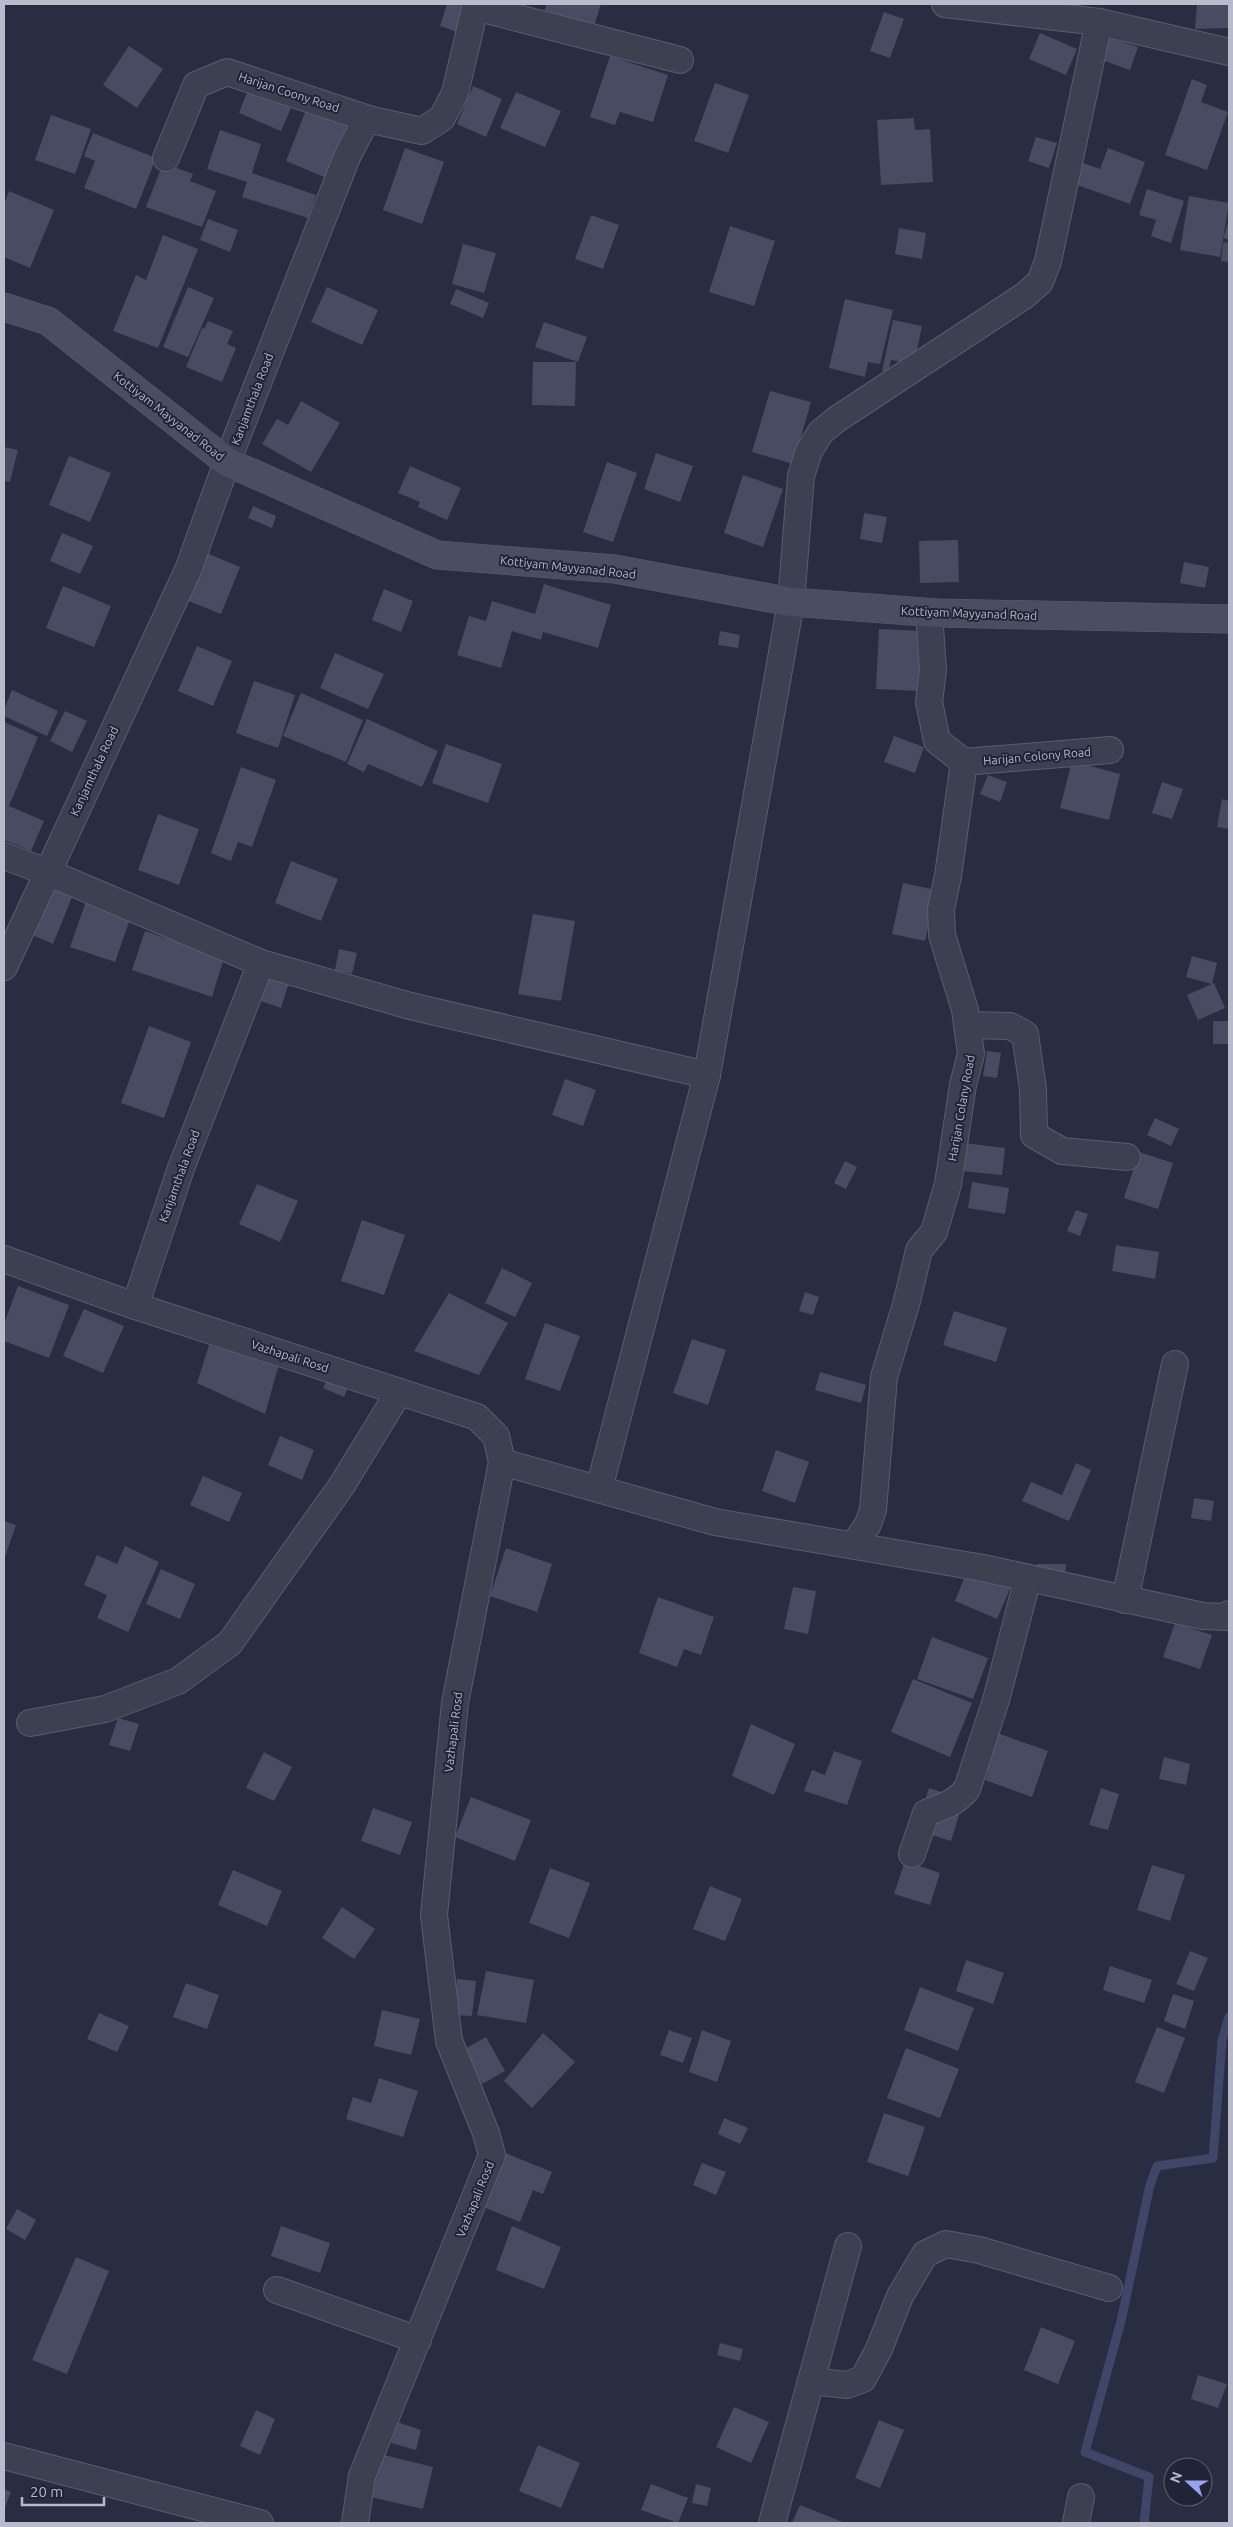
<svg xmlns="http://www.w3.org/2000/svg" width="1233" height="2527" font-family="Ubuntu,sans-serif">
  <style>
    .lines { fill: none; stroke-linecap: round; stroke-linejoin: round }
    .stream { stroke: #3f4668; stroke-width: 9 }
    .building { fill: #474c62 }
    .street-casing { stroke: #5a5d6e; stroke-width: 28 }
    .secondary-casing { stroke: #5a5d6e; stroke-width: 29 }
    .street { stroke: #3c4050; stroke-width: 26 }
    .secondary { stroke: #4a4e63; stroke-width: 28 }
    .labels { text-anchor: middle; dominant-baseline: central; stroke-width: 4; stroke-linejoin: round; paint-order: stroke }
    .street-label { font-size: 12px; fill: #b9bbcb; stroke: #212436 }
  </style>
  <rect width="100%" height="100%" fill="#282d41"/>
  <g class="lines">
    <!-- stream -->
    <path class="stream" d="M 1144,2523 L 1149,2477 L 1085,2452 L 1121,2321 L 1150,2185 L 1157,2166 L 1213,2158 L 1222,2040 L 1229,2017"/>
  </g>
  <!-- building -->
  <g class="building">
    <path d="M 447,4 L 469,4 L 460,33 L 440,26 Z"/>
    <path d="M 547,4 L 601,4 L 594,26 L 544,11 Z"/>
    <path d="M 1197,4 L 1229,4 L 1229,28 L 1195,29 Z"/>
    <path d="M 884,12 L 904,19 L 890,58 L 870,51 Z"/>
    <path d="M 1040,33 L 1077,49 L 1066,75 L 1029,59 Z"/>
    <path d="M 1106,37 L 1138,47 L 1130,70 L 1099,59 Z"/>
    <path d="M 129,46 L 163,69 L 137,108 L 103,85 Z"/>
    <path d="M 610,56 L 668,75 L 653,122 L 620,112 L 615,125 L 590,117 Z"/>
    <path d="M 1192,79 L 1207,85 L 1201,102 L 1228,112 L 1207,170 L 1165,155 Z"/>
    <path d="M 715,83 L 749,95 L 728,153 L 694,141 Z"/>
    <path d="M 473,86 L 502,99 L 486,137 L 457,124 Z"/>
    <path d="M 248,90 L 291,108 L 281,131 L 239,113 Z"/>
    <path d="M 516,92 L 561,111 L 545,147 L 500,128 Z"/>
    <path d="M 308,105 L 352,122 L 329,179 L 286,161 Z"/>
    <path d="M 51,115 L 91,129 L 75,174 L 35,160 Z"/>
    <path d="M 914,118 L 915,130 L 930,129 L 933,182 L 881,185 L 877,120 Z"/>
    <path d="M 220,130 L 261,144 L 252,173 L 316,195 L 308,218 L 242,197 L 247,182 L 207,169 Z"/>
    <path d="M 93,133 L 156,158 L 136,209 L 84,188 L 95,161 L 84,156 Z"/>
    <path d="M 1036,137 L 1057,143 L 1049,168 L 1028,161 Z"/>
    <path d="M 405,148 L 444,162 L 422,224 L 383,210 Z"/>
    <path d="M 1108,148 L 1145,162 L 1130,204 L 1072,183 L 1080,162 L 1100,169 Z"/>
    <path d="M 163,163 L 193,174 L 190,181 L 216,191 L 202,227 L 146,207 Z"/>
    <path d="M 1147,189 L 1184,201 L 1171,243 L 1151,236 L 1156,220 L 1139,215 Z"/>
    <path d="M 9,191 L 54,210 L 30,268 L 4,257 L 4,204 Z"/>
    <path d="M 1189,196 L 1229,203 L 1220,257 L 1180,250 Z"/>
    <path d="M 591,215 L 619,225 L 603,269 L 575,259 Z"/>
    <path d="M 208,219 L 238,230 L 230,252 L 200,240 Z"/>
    <path d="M 1229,220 L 1229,240 L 1223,238 Z"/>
    <path d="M 730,226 L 775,241 L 754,306 L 709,292 Z"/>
    <path d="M 899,228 L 926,233 L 922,259 L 895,254 Z"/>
    <path d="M 163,235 L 198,249 L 158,348 L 113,331 L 136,275 L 146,280 Z"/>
    <path d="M 1223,242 L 1229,243 L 1229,262 L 1221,261 Z"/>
    <path d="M 463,244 L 496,253 L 484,293 L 452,284 Z"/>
    <path d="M 188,287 L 214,298 L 188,357 L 163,347 Z"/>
    <path d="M 327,287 L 378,310 L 362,345 L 311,322 Z"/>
    <path d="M 456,289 L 489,303 L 483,318 L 450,304 Z"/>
    <path d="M 845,299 L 893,310 L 880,364 L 868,362 L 865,377 L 829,368 Z"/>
    <path d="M 893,320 L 922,326 L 914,364 L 891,360 L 888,373 L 882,371 Z"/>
    <path d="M 208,321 L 233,331 L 227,344 L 236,348 L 222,382 L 186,367 L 202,328 L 204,329 Z"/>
    <path d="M 544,322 L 587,337 L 578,362 L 535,347 Z"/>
    <path d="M 533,362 L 576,362 L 575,406 L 532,405 Z"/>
    <path d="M 770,391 L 811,402 L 793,464 L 752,452 Z"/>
    <path d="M 301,401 L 340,423 L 311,472 L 262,444 L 277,419 L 288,425 Z"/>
    <path d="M 4,447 L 18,450 L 10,482 L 4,481 Z"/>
    <path d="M 656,453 L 693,466 L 680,502 L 644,489 Z"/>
    <path d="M 69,456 L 111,473 L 90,522 L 49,505 Z"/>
    <path d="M 607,462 L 637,473 L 613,542 L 583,532 Z"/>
    <path d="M 410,466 L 461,488 L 447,520 L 418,507 L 420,502 L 398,493 Z"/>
    <path d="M 743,475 L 783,489 L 763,547 L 724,533 Z"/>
    <path d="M 253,506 L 276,516 L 272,528 L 248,518 Z"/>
    <path d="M 864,513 L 887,517 L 882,543 L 860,539 Z"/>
    <path d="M 62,533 L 93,546 L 80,574 L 50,561 Z"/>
    <path d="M 958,540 L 959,582 L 920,583 L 919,541 Z"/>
    <path d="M 204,552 L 240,567 L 221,614 L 184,599 Z"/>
    <path d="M 1184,562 L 1209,567 L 1205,588 L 1180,583 Z"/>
    <path d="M 544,584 L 611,605 L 598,648 L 543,632 L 541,640 L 512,631 L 501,668 L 457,655 L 469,616 L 486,621 L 492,601 L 535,614 Z"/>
    <path d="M 63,586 L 111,606 L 94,647 L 46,628 Z"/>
    <path d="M 384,589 L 413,601 L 401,632 L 372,620 Z"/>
    <path d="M 879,629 L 921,631 L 918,691 L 876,689 Z"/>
    <path d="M 720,631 L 740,635 L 738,648 L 718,645 Z"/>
    <path d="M 197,646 L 232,661 L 213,706 L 178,691 Z"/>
    <path d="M 335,653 L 384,674 L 368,709 L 320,688 Z"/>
    <path d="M 254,681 L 295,695 L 278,748 L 236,733 Z"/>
    <path d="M 12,690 L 58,711 L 47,736 L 4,716 L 4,710 Z"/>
    <path d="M 301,693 L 363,720 L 346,762 L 283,736 Z"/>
    <path d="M 65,711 L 87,721 L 72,752 L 50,741 Z"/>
    <path d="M 367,719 L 438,751 L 422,787 L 368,764 L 364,772 L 347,764 Z"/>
    <path d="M 4,722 L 38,737 L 9,806 L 44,821 L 31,851 L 4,840 Z"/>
    <path d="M 894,736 L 924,747 L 915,773 L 884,762 Z"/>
    <path d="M 446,744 L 502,764 L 488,803 L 432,783 Z"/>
    <path d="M 1072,761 L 1120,774 L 1109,820 L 1060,808 Z"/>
    <path d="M 241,767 L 276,780 L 252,847 L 238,842 L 231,861 L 211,853 Z"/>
    <path d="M 988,775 L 1007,782 L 1000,802 L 980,794 Z"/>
    <path d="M 1162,782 L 1183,789 L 1172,819 L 1152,813 Z"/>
    <path d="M 1222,799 L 1229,801 L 1229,829 L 1217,827 Z"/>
    <path d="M 158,814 L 199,829 L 179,885 L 138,870 Z"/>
    <path d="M 291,861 L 338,879 L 321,921 L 275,903 Z"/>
    <path d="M 903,883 L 936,890 L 925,941 L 892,934 Z"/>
    <path d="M 47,887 L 72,897 L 53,944 L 28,933 Z"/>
    <path d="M 89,893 L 134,908 L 115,962 L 70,947 Z"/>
    <path d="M 533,914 L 575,921 L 561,1001 L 518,994 Z"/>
    <path d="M 145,931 L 224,958 L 212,997 L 132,970 Z"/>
    <path d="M 339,949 L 357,953 L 352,974 L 335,970 Z"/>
    <path d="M 1192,956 L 1217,963 L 1212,984 L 1186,977 Z"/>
    <path d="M 268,958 L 294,967 L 281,1008 L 255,999 Z"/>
    <path d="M 1214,983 L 1225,1008 L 1198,1020 L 1187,995 Z"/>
    <rect x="1213" y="1021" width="16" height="23"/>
    <path d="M 149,1026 L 191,1042 L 164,1118 L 121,1103 Z"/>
    <path d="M 987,1051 L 1001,1053 L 997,1078 L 983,1076 Z"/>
    <path d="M 565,1079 L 596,1090 L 583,1126 L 552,1115 Z"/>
    <path d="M 1155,1118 L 1179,1129 L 1171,1146 L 1147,1135 Z"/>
    <path d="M 965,1143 L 1005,1148 L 1002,1175 L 961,1171 Z"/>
    <path d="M 1139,1152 L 1173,1163 L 1158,1209 L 1124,1198 Z"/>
    <path d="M 845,1161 L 857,1167 L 846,1189 L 834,1183 Z"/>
    <path d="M 972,1182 L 1009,1188 L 1005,1214 L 968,1208 Z"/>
    <path d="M 257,1184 L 298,1201 L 280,1242 L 239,1224 Z"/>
    <path d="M 1076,1210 L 1088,1214 L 1080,1236 L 1067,1231 Z"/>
    <path d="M 362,1220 L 405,1235 L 384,1295 L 341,1281 Z"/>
    <path d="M 1116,1245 L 1159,1252 L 1155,1279 L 1112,1271 Z"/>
    <path d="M 502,1268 L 532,1283 L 515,1317 L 485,1303 Z"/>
    <path d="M 18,1286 L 69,1305 L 49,1358 L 4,1341 L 4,1324 Z"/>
    <path d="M 805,1292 L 819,1297 L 813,1315 L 799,1311 Z"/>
    <path d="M 449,1293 L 508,1323 L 479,1375 L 414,1351 Z"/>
    <path d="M 84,1309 L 124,1326 L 103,1373 L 63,1356 Z"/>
    <path d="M 954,1311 L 1007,1328 L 996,1362 L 943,1345 Z"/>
    <path d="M 545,1323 L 580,1336 L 560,1391 L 525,1379 Z"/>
    <path d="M 692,1339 L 726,1350 L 708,1405 L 673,1393 Z"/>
    <path d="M 209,1345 L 279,1364 L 265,1414 L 197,1383 Z"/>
    <path d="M 820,1372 L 866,1385 L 861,1403 L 815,1390 Z"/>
    <path d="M 330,1373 L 351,1380 L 344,1397 L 323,1388 Z"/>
    <path d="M 280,1436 L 314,1450 L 302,1480 L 268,1465 Z"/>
    <path d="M 776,1450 L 809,1462 L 795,1503 L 762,1491 Z"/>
    <path d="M 1076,1463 L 1091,1470 L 1069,1521 L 1022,1501 L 1031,1482 L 1062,1495 Z"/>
    <path d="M 203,1476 L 242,1493 L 229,1522 L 190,1505 Z"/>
    <path d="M 1194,1498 L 1214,1501 L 1211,1521 L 1191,1518 Z"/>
    <path d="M 4,1521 L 16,1525 L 4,1560 Z"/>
    <path d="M 125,1546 L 159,1562 L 128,1632 L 97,1618 L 107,1595 L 84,1585 L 97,1555 L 117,1564 Z"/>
    <path d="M 506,1548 L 552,1564 L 537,1612 L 490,1596 Z"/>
    <path d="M 1037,1564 L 1066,1564 L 1065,1581 L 1037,1581 Z"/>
    <path d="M 969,1566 L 1012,1584 L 997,1619 L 955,1601 Z"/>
    <path d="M 161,1569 L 195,1584 L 180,1619 L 146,1604 Z"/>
    <path d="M 793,1587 L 816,1591 L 808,1634 L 784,1629 Z"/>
    <path d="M 658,1597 L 714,1617 L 701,1655 L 684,1649 L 677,1667 L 639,1653 Z"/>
    <path d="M 1175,1623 L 1212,1635 L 1200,1669 L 1163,1657 Z"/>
    <path d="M 932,1637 L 988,1658 L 973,1699 L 917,1679 Z"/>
    <path d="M 913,1679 L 972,1703 L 950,1757 L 891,1732 Z"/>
    <path d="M 118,1718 L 139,1724 L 130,1751 L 109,1745 Z"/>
    <path d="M 751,1724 L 795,1744 L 774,1795 L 732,1776 Z"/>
    <path d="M 983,1728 L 1048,1751 L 1032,1797 L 985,1780 L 988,1771 L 970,1764 Z"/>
    <path d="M 834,1751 L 862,1761 L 847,1805 L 804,1791 L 812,1770 L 825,1775 Z"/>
    <path d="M 264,1752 L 292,1767 L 274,1801 L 246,1788 Z"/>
    <path d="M 1164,1757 L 1190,1764 L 1186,1785 L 1159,1779 Z"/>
    <path d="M 929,1788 L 964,1799 L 951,1841 L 916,1830 Z"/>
    <path d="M 1101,1788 L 1119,1794 L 1108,1830 L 1089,1825 Z"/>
    <path d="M 471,1797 L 531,1820 L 515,1861 L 455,1837 Z"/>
    <path d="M 373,1808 L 412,1822 L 400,1855 L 361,1841 Z"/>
    <path d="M 905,1861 L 940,1873 L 930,1905 L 894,1894 Z"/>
    <path d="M 1152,1865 L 1185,1875 L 1170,1921 L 1137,1910 Z"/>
    <path d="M 550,1868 L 590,1883 L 569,1938 L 529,1923 Z"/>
    <path d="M 233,1870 L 282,1891 L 267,1926 L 218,1905 Z"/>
    <path d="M 710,1886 L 742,1899 L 725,1941 L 693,1929 Z"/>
    <path d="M 342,1907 L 375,1929 L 354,1959 L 322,1938 Z"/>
    <path d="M 1190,1951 L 1208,1958 L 1194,1991 L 1176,1984 Z"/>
    <path d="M 966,1960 L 1004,1973 L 993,2004 L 956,1991 Z"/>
    <path d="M 1110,1966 L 1152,1980 L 1144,2003 L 1103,1990 Z"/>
    <path d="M 486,1971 L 534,1980 L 526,2023 L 477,2015 Z"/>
    <path d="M 457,1979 L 476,1981 L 472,2016 L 453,2015 Z"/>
    <path d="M 186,1983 L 219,1995 L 207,2029 L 173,2017 Z"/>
    <path d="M 920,1987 L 974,2008 L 958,2051 L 904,2030 Z"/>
    <path d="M 1173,1994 L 1194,2001 L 1185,2029 L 1164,2021 Z"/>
    <path d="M 382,2010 L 420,2019 L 411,2055 L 374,2046 Z"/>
    <path d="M 99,2013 L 129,2026 L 117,2052 L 87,2039 Z"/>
    <path d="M 1157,2027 L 1185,2038 L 1164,2093 L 1135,2082 Z"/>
    <path d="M 669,2030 L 692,2038 L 683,2063 L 660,2055 Z"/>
    <path d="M 702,2030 L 731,2041 L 717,2082 L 689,2072 Z"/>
    <path d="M 543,2033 L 575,2062 L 532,2108 L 504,2081 Z"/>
    <path d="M 486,2037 L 505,2071 L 482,2084 L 463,2050 Z"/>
    <path d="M 906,2048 L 959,2069 L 940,2118 L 887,2098 Z"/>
    <path d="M 379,2078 L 418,2091 L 403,2137 L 346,2119 L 353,2097 L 371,2103 Z"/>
    <path d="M 884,2113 L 925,2127 L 908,2176 L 867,2162 Z"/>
    <path d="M 724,2118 L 748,2128 L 740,2144 L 718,2134 Z"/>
    <path d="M 503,2152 L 552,2172 L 543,2194 L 533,2190 L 520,2222 L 481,2206 Z"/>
    <path d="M 702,2163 L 726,2172 L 716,2195 L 693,2185 Z"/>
    <path d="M 17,2209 L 36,2220 L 25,2240 L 6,2229 Z"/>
    <path d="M 281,2226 L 330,2243 L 320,2273 L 271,2256 Z"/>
    <path d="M 512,2226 L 561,2247 L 544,2289 L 496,2270 Z"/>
    <path d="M 76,2257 L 109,2271 L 67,2374 L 32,2360 Z"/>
    <path d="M 1041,2327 L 1075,2341 L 1058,2384 L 1024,2370 Z"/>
    <path d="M 720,2343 L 743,2349 L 740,2361 L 717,2355 Z"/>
    <path d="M 1198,2375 L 1227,2384 L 1218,2408 L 1191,2399 Z"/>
    <path d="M 734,2407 L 769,2422 L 751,2463 L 716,2447 Z"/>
    <path d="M 256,2410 L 275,2419 L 260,2455 L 240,2446 Z"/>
    <path d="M 879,2420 L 904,2430 L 880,2488 L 855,2478 Z"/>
    <path d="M 397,2422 L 421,2430 L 416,2450 L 391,2443 Z"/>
    <path d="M 538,2445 L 580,2463 L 561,2508 L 519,2491 Z"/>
    <path d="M 376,2453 L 433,2467 L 423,2509 L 366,2496 Z"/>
    <path d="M 651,2484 L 688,2498 L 678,2523 L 641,2510 Z"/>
    <path d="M 696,2484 L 711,2488 L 707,2506 L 692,2503 Z"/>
    <path d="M 4,2489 L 11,2492 L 4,2510 Z"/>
    <path d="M 800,2505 L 845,2523 L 792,2523 Z"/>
  </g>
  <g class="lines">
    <!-- street casing -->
    <g class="street-casing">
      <g id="street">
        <path d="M 945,4 L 1099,22 L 1229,52"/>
        <path d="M 475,7 L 680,60"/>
        <path d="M 166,158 L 196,85 L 227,72 L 372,120"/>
        <path d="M 964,762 L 1110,750"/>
        <path d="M 4,856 L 47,872 L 261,963 L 410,1006 L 707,1075"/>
        <path d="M 4,967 L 188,570 L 227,462 L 347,157 L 363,126 L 372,120 L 422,131 L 442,118 L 455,93 L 476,4"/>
        <path d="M 967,1025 L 1010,1026 L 1025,1034 L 1033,1089 L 1034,1135 L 1062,1151 L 1127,1157"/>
        <path d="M 4,1259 L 135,1306 L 477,1417 L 496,1436 L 502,1462 L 455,1703 L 434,1915 L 449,2041 L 486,2133 L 492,2155 L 362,2476 L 355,2523"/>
        <path d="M 135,1306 L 181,1168 L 261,963"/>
        <path d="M 502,1462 L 715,1522 L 983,1568 L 1203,1616 L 1225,1617 L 1229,1614"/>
        <path d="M 599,1489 L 707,1075 L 791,602 L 801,476 L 809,451 L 821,432 L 837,419 L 1024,296 L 1040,282 L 1048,261 L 1099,22"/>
        <path d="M 854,1545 L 868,1524 L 873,1510 L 884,1377 L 907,1301 L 919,1250 L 934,1232 L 948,1184 L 963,1085 L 971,1054 L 965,1010 L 942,935 L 941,909 L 948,876 L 964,762 L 937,741 L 929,702 L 933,670 L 929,613"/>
        <path d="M 1125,1600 L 1175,1364"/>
        <path d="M 30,1723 L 105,1709 L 178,1681 L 230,1643 L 342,1485 L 399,1392"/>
        <path d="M 912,1854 L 926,1813 C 943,1807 956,1803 967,1789 L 996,1700 L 1028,1578"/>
        <path d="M 277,2290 L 418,2340"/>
        <path d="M 811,2381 L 847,2385 L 863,2379 L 879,2349 L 900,2296 L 925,2254 L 946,2244 L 979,2250 L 1109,2288"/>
        <path d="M 4,2456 L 260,2523"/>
        <path d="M 772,2523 L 848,2246"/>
        <path d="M 1076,2523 L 1081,2497"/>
      </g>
    </g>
    <!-- secondary casing -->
    <g class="secondary-casing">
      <path id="secondary" d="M 4,307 L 48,321 L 227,462 L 437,555 L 615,569 L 791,602 L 937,613 L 1229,619"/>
    </g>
    <!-- street -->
    <use href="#street" class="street"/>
    <!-- secondary -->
    <use href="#secondary" class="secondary"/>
  </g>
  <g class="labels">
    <!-- street labels -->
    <g class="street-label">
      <text transform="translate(289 92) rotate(18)">Harijan Coony Road</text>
      <text transform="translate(252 399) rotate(-69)">Kanjamthala Road</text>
      <text transform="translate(169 416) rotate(38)">Kottiyam Mayyanad Road</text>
      <text transform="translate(568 567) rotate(6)">Kottiyam Mayyanad Road</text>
      <text transform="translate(969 613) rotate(2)">Kottiyam Mayyanad Road</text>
      <text transform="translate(1037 756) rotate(-5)">Harijan Colony Road</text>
      <text transform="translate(94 771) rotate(-65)">Kanjamthala Road</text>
      <text transform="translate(961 1108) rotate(-80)">Harijan Colany Road</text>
      <text transform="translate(179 1176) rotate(-70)">Kanjamthala Road</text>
      <text transform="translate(290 1356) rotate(18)">Vazhapali Rosd</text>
      <text transform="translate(453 1732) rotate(-83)">Vazhapali Rosd</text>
      <text transform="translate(475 2199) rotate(-68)">Vazhapali Rosd</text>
    </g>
  </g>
  <!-- border -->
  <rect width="1233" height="2527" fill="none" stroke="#b9bbcb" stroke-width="10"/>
  <!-- north arrow -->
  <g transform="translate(1188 2482) rotate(291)"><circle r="24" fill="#212436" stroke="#5e6072"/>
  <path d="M0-4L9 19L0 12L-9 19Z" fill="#96a4f2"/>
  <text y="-8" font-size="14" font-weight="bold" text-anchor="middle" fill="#b9bbcb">N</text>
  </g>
  <!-- scale -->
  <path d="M22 2497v8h82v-8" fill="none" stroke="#b9bbcb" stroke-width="2.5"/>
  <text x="30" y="2497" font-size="15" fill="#b9bbcb" stroke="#212436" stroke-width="4" paint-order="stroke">20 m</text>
</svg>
